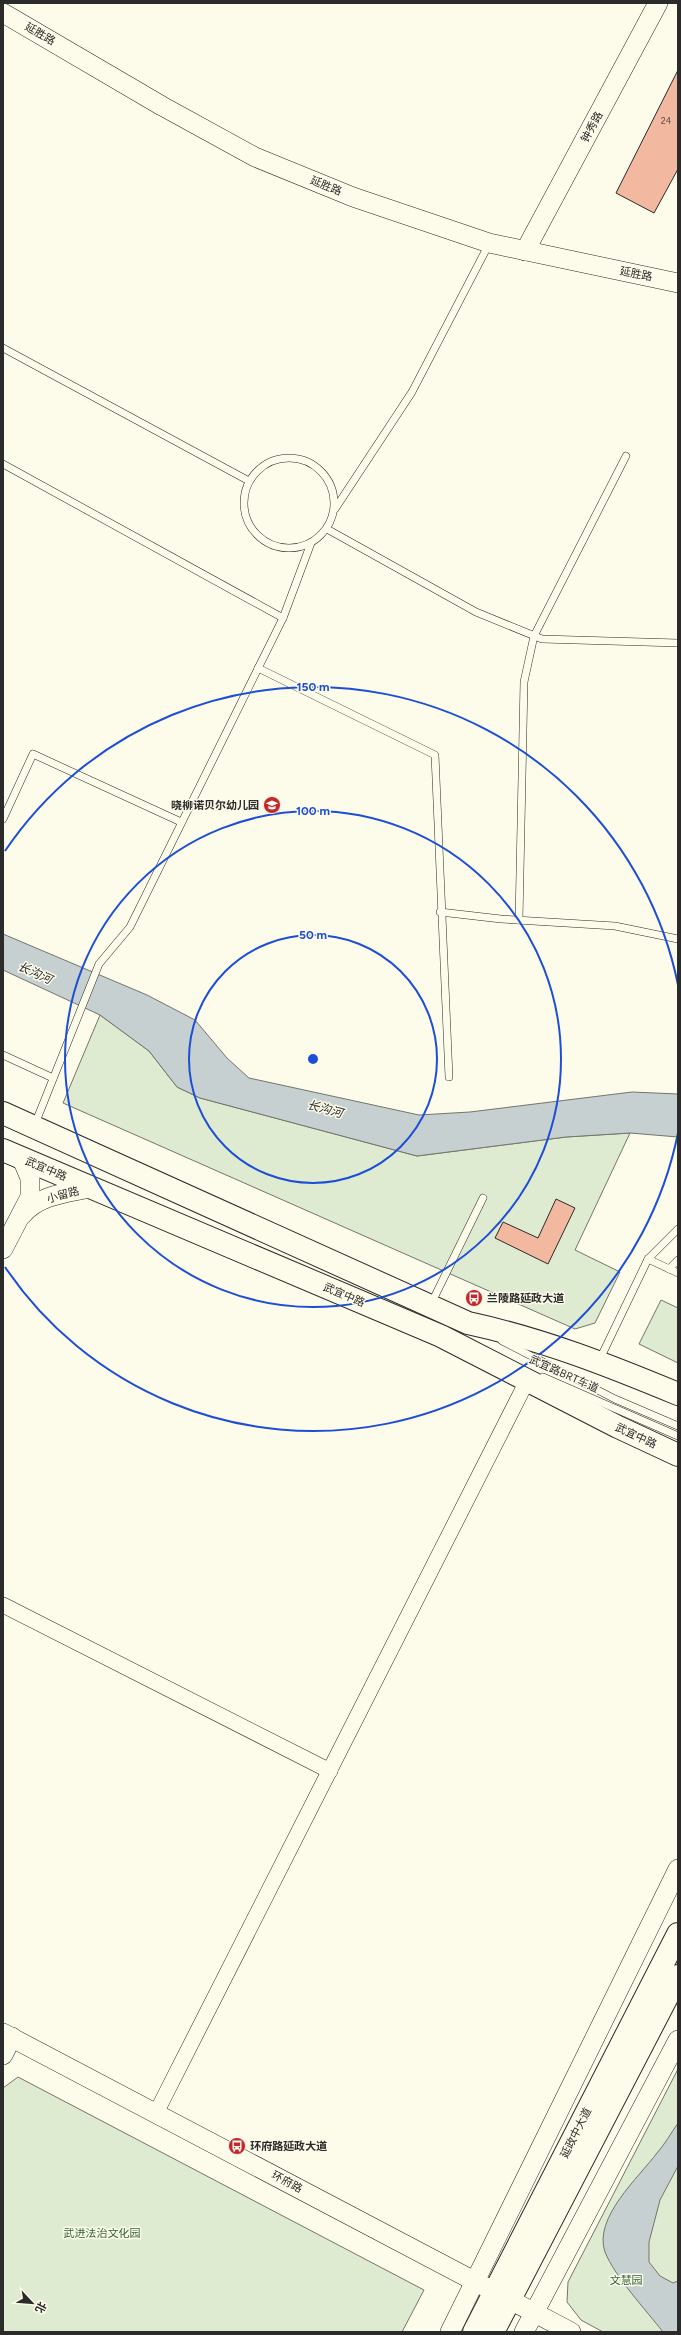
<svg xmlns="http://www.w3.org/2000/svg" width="681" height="2335" font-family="Figtree,'Noto Sans SC',sans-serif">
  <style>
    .green { fill: #deebd1; stroke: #74746e }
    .water { fill: #c7d0d0; stroke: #74746e }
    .building { fill: #f2b8a0; stroke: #2b2b2b }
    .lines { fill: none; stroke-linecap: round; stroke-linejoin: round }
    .service-casing { stroke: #2b2b2b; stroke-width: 8 }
    .minor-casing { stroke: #2b2b2b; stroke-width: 16 }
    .tertiary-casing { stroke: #2b2b2b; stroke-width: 20 }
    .primary-casing { stroke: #2b2b2b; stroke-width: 24 }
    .service { stroke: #fdfbea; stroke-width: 7 }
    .minor { stroke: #fdfbea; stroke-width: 15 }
    .tertiary { stroke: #fdfbea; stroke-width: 19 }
    .primary { stroke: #fdfbea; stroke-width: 22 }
    .ring { fill: none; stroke: #1d4ed8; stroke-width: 2 }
    .labels { text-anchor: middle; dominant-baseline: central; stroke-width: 3; stroke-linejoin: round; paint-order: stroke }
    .number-label { font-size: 9px; fill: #5d4e48 }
    .street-label { font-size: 11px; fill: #2b2b2b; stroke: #fdfbea }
    .poi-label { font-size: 11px; font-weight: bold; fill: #2b2b2b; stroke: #fdfbea; text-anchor: start }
    .park-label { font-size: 11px; fill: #34623c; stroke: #fdfbea }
    .water-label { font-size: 12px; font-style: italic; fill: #2b2b2b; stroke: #fdfbea }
    .centre { fill: #1d4ed8; stroke: #fdfbea; stroke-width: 2 }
    .ring-label { font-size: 12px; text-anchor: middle; font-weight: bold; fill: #1d4ed8; stroke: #fdfbea; stroke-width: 3; stroke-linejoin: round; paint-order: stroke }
  </style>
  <rect width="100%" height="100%" fill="#fdfbea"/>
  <!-- green -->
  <g class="green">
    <path d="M 100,1015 L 149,1051 L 177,1087 L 200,1098 L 417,1156 L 566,1137 L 630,1133 L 575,1250 L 620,1272 L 595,1323 L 575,1329 L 63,1103 Z"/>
    <path d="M 661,1300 L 678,1308 L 678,1363 L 639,1344 Z"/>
    <path d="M 678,2069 L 678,2332 L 603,2332 L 581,2320 L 567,2302 L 568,2282 Z"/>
    <path d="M 18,2077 L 424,2290 L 402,2332 L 3,2332 L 3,2088 Z"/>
  </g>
  <!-- water -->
  <g class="water">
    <path d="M 3,934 L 147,995 L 195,1020 L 227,1058 L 249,1078 L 419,1115 L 470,1112 L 632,1092 L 678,1094 L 678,1137 L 630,1133 L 566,1137 L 417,1156 L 200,1098 L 177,1087 L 149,1051 L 100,1015 L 3,970 Z"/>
    <path d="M 678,2123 L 678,2166 L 660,2200 L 649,2242 L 649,2262 L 660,2276 L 673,2283 L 678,2281 L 678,2332 L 663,2332 C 646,2310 615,2277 605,2252 C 593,2218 639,2177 657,2153 C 665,2144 671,2133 678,2123 Z"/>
  </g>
  <!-- building -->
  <g class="building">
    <path d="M 678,70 L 678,169 L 654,213 L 616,193 Z"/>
    <path d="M 556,1199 L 575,1208 L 548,1264 L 495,1238 L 503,1222 L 538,1238 Z"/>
  </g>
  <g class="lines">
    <!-- service casing -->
    <g class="service-casing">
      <g id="service">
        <path d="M 3,348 L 249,481"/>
        <circle cx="289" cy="503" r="45"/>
        <path d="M 3,464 L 283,618"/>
        <path d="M 335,509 L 412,392 L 489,244"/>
        <path d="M 327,529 L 476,612 L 542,639 L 678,643"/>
        <path d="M 258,668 L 435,755 L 449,1077"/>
        <path d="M 3,819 L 33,754 L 181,822"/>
        <path d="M 440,912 L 501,919 L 615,926 L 678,939"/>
        <path d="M 519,920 L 524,682 L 534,636 L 626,456"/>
        <path d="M 3,1055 L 53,1078"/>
        <path d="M 35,1124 L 99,964 L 130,927 L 283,618 L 311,543"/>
        <path d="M 648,1259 L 678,1273"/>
        <path d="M 669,1269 L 678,1260"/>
        <path d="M 431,1304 L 483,1198"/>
        <path d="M 502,1341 L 615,1399 L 678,1426"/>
        <path d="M 599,1361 L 648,1259 L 678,1229"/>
        <path d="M 543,1377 L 678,1436"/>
      </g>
    </g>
    <!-- minor casing -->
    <g class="minor-casing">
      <g id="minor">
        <path d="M 3,1605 L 330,1771"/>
        <path d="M 156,2113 L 527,1381"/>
      </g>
    </g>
    <!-- tertiary casing -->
    <g class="tertiary-casing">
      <g id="tertiary">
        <path d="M 3,13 L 162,106 L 255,157 L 353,197 L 489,243 L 678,283"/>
        <path d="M 525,251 L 658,3"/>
        <path d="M 22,1215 C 39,1195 66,1193 90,1188"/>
        <path d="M 3,1249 L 30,1197 L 30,1178 L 22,1159"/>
        <path d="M 3,2033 L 571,2332"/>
        <path d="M 3,2055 L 12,2037"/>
        <path d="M 450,2332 L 678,1869"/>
        <path d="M 524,2332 L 678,2040"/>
      </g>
    </g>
    <!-- primary casing -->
    <g class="primary-casing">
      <g id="primary">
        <path d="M 3,1113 L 468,1323 C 542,1339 608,1365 678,1394"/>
        <path d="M 3,1150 L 441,1336 L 618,1427 L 678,1455"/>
        <path d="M 474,2332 L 678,1934"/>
        <path d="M 493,2332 L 678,1976"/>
      </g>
    </g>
    <!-- service -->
    <use href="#service" class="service"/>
    <!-- minor -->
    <use href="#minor" class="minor"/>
    <!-- tertiary -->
    <use href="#tertiary" class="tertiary"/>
    <!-- primary -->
    <use href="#primary" class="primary"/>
  </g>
  <!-- distance rings -->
  <g class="ring">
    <circle cx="313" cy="1059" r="124"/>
    <circle cx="313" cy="1059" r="248"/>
    <path d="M678 1133A372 372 0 0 1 5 1267M5 851A372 372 0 0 1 678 985"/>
  </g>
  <!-- icons -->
  <defs>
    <g id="school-disc" transform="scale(0.9)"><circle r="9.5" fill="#c62828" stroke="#fdfbea"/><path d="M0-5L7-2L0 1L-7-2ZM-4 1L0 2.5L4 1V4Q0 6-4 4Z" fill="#fff"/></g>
    <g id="bus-disc" transform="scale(0.9)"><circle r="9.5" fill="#c62828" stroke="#fdfbea"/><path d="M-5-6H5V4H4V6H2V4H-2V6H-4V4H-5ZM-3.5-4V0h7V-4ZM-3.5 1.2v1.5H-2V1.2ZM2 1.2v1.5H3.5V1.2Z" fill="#fff"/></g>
  </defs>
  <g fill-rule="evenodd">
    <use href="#school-disc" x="272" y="805"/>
    <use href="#bus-disc" x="474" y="1298"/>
    <use href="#bus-disc" x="237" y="2146"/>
  </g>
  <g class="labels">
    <!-- number labels -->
    <g class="number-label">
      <text x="666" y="120">24</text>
    </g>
    <!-- street labels -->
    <g class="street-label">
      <text transform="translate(40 34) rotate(30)">延胜路</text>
      <text transform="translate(592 127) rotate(-62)">钟秀路</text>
      <text transform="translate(326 186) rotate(22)">延胜路</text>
      <text transform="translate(636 274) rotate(11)">延胜路</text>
      <text transform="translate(46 1169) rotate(23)">武宜中路</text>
      <text transform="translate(63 1195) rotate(-15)">小留路</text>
      <text transform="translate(344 1295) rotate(23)">武宜中路</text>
      <text transform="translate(564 1374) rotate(24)">武宜路BRT车道</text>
      <text transform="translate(636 1436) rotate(25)">武宜中路</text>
      <text transform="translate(576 2133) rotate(-63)">延政中大道</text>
      <text transform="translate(287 2182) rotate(28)">环府路</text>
    </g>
    <!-- poi labels -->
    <g class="poi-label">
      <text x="259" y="805" text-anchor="end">晓柳诺贝尔幼儿园</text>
      <text x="487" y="1298">兰陵路延政大道</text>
      <text x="250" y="2146">环府路延政大道</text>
    </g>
    <!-- park labels -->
    <g class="park-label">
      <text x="102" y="2233">武进法治文化园</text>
      <text x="626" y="2280">文慧园</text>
    </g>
    <!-- water labels -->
    <g class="water-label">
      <text transform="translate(35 973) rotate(24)">长沟河</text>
      <text transform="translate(325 1109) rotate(15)">长沟河</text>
    </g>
  </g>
  <circle cx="313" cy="1059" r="6" class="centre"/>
  <g class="ring-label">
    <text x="313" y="691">150 m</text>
    <text x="313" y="815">100 m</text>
    <text x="313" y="939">50 m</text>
  </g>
  <!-- border -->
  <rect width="681" height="2335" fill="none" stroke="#2b2b2b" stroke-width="8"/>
  <!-- north arrow -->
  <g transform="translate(32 2303) rotate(116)" stroke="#fdfbea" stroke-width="3" paint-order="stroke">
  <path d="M0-3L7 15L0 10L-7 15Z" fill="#2b2b2b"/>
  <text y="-6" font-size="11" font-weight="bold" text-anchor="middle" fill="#2b2b2b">北</text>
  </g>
</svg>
